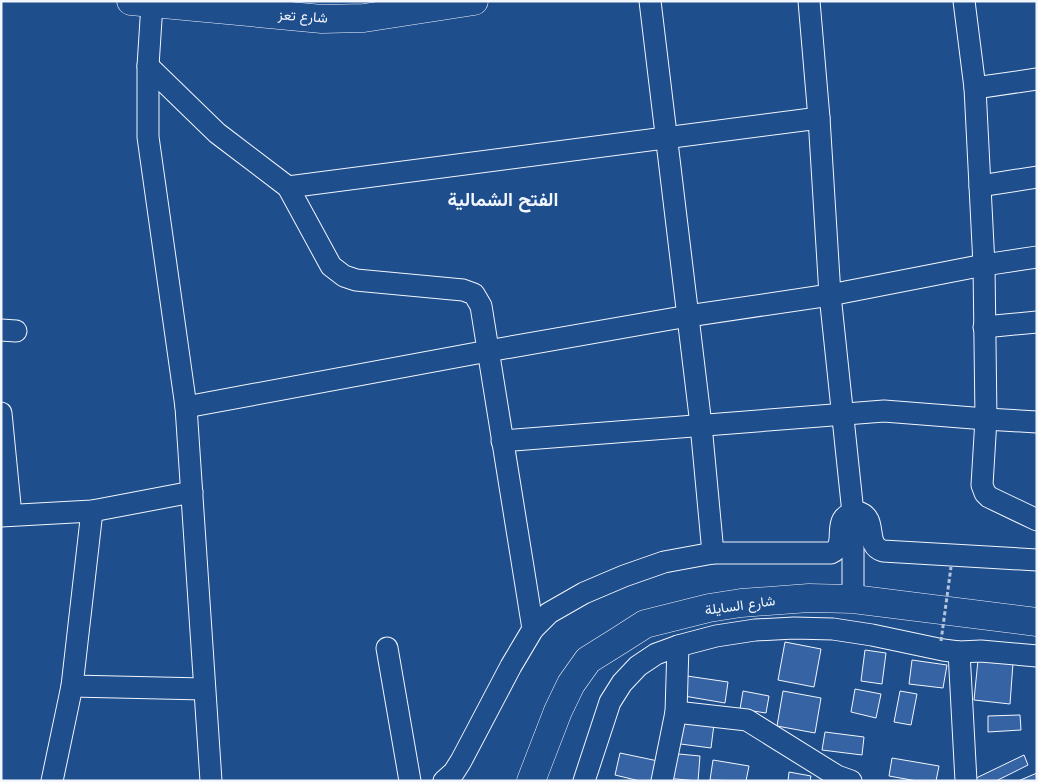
<svg xmlns="http://www.w3.org/2000/svg" width="1038" height="782" font-family="Arial,Vazirmatn,sans-serif">
  <style>
    .building { fill: #3563a3; stroke: #f2f6ff }
    .lines { fill: none; stroke-linecap: round; stroke-linejoin: round }
    .minor-casing { stroke: #f2f6ff; stroke-width: 23 }
    .major-casing { stroke: #f2f6ff; stroke-width: 29 }
    .minor { stroke: #1f4e8c; stroke-width: 21 }
    .major { stroke: #1f4e8c; stroke-width: 28 }
    .path-bridge { stroke: #b3c4dc; stroke-width: 3; stroke-dasharray: 4 2.5; stroke-linecap: butt }
    .labels { text-anchor: middle; dominant-baseline: central; stroke-width: 4; stroke-linejoin: round; paint-order: stroke }
    .street-label { font-size: 14px; fill: #f2f6ff; stroke: #1f4e8c }
    .district-label { font-size: 19px; font-weight: bold; fill: #f2f6ff; stroke: #1f4e8c }
  </style>
  <rect width="100%" height="100%" fill="#1f4e8c"/>
  <!-- building -->
  <g class="building">
    <path d="M 785,642 L 821,649 L 814,687 L 778,680 Z"/>
    <path d="M 865,650 L 886,653 L 882,684 L 861,681 Z"/>
    <path d="M 912,660 L 947,665 L 943,688 L 909,684 Z"/>
    <path d="M 978,660 L 1013,663 L 1010,704 L 974,700 Z"/>
    <path d="M 687,676 L 728,682 L 725,703 L 684,696 Z"/>
    <path d="M 855,689 L 881,694 L 876,718 L 851,712 Z"/>
    <path d="M 743,691 L 769,696 L 766,713 L 740,709 Z"/>
    <path d="M 783,691 L 821,698 L 815,733 L 777,726 Z"/>
    <path d="M 900,691 L 917,694 L 911,725 L 894,722 Z"/>
    <path d="M 1020,715 L 1021,730 L 988,732 L 988,716 Z"/>
    <path d="M 677,719 L 714,724 L 711,748 L 673,743 Z"/>
    <path d="M 825,732 L 864,737 L 862,755 L 822,750 Z"/>
    <path d="M 620,753 L 658,761 L 654,781 L 640,781 L 615,775 Z"/>
    <path d="M 668,753 L 700,756 L 698,781 L 665,778 Z"/>
    <path d="M 1024,755 L 1028,765 L 996,781 L 970,781 Z"/>
    <path d="M 892,758 L 939,766 L 936,781 L 917,781 L 889,776 Z"/>
    <path d="M 713,760 L 749,766 L 746,781 L 710,780 Z"/>
    <path d="M 789,772 L 811,776 L 810,781 L 788,781 Z"/>
    <path d="M 1037,773 L 1037,781 L 1018,781 Z"/>
  </g>
  <g class="lines">
    <!-- minor casing -->
    <g class="minor-casing">
      <g id="minor">
        <path d="M 650,1 L 701,425 L 713,553"/>
        <path d="M 809,1 L 819,118 L 830,295 L 853,513 L 853,599"/>
        <path d="M 964,1 L 975,88 L 984,265 L 986,419 L 982,485 L 985,493 L 989,497 L 1037,520"/>
        <path d="M 152,4 L 148,66 L 148,137 L 186,407 L 211,781"/>
        <path d="M 148,66 L 217,133 L 288,187 L 331,266 L 344,276 L 356,280 L 463,290 L 474,294 L 481,306 L 533,629"/>
        <path d="M 975,88 L 1037,79"/>
        <path d="M 980,186 L 1037,177"/>
        <path d="M 288,187 L 819,118"/>
        <path d="M 984,327 L 1037,322"/>
        <path d="M 1,330 L 16,331"/>
        <path d="M 186,407 L 488,351 L 688,316 L 830,295 L 984,265 L 1037,257"/>
        <path d="M 1,413 L 11,515"/>
        <path d="M 502,441 L 884,411 L 986,419 L 1037,422"/>
        <path d="M 1,516 L 92,511 L 192,492"/>
        <path d="M 387,648 L 410,781"/>
        <path d="M 959,652 L 966,781"/>
        <path d="M 72,686 L 204,689"/>
        <path d="M 676,712 L 747,720 L 837,776 L 851,781"/>
        <path d="M 52,781 L 72,686 L 92,511"/>
        <path d="M 444,781 L 454,772 L 461,761 L 511,666 L 533,629 L 549,613 L 584,593 L 624,576 L 664,562 L 713,553 L 831,553 C 851,544 827,516 858,512 C 879,518 863,545 883,551 L 1037,560"/>
        <path d="M 584,781 L 610,702 L 622,683 L 638,666 L 656,654 L 678,646 L 716,636 L 755,630 L 794,628 L 833,629 L 872,635 L 943,650 L 959,652 L 981,651 L 1037,656"/>
        <path d="M 662,781 L 676,712 L 678,646"/>
      </g>
    </g>
    <!-- major casing -->
    <g class="major-casing">
      <g id="major">
        <path d="M 131,1 L 322,19 L 364,18 L 474,1"/>
        <path d="M 531,781 L 558,711 L 571,684 L 588,660 L 620,640 L 645,624 L 709,608 L 741,603 L 809,598 L 853,599 L 1037,622"/>
      </g>
    </g>
    <!-- minor -->
    <use href="#minor" class="minor"/>
    <!-- major -->
    <use href="#major" class="major"/>
    <!-- path-bridge -->
    <path class="path-bridge" d="M 941,641 L 951,567"/>
  </g>
  <g class="labels">
    <!-- street labels -->
    <g class="street-label">
      <text transform="translate(303 16) rotate(4)">شارع تعز</text>
      <text transform="translate(740 605) rotate(-8)">شارع السايلة</text>
    </g>
    <!-- district labels -->
    <g class="district-label">
      <text x="503" y="199">الفتح الشمالية</text>
    </g>
  </g>
  <!-- border -->
  <rect width="1038" height="782" fill="none" stroke="#f2f6ff" stroke-width="5"/>
</svg>
